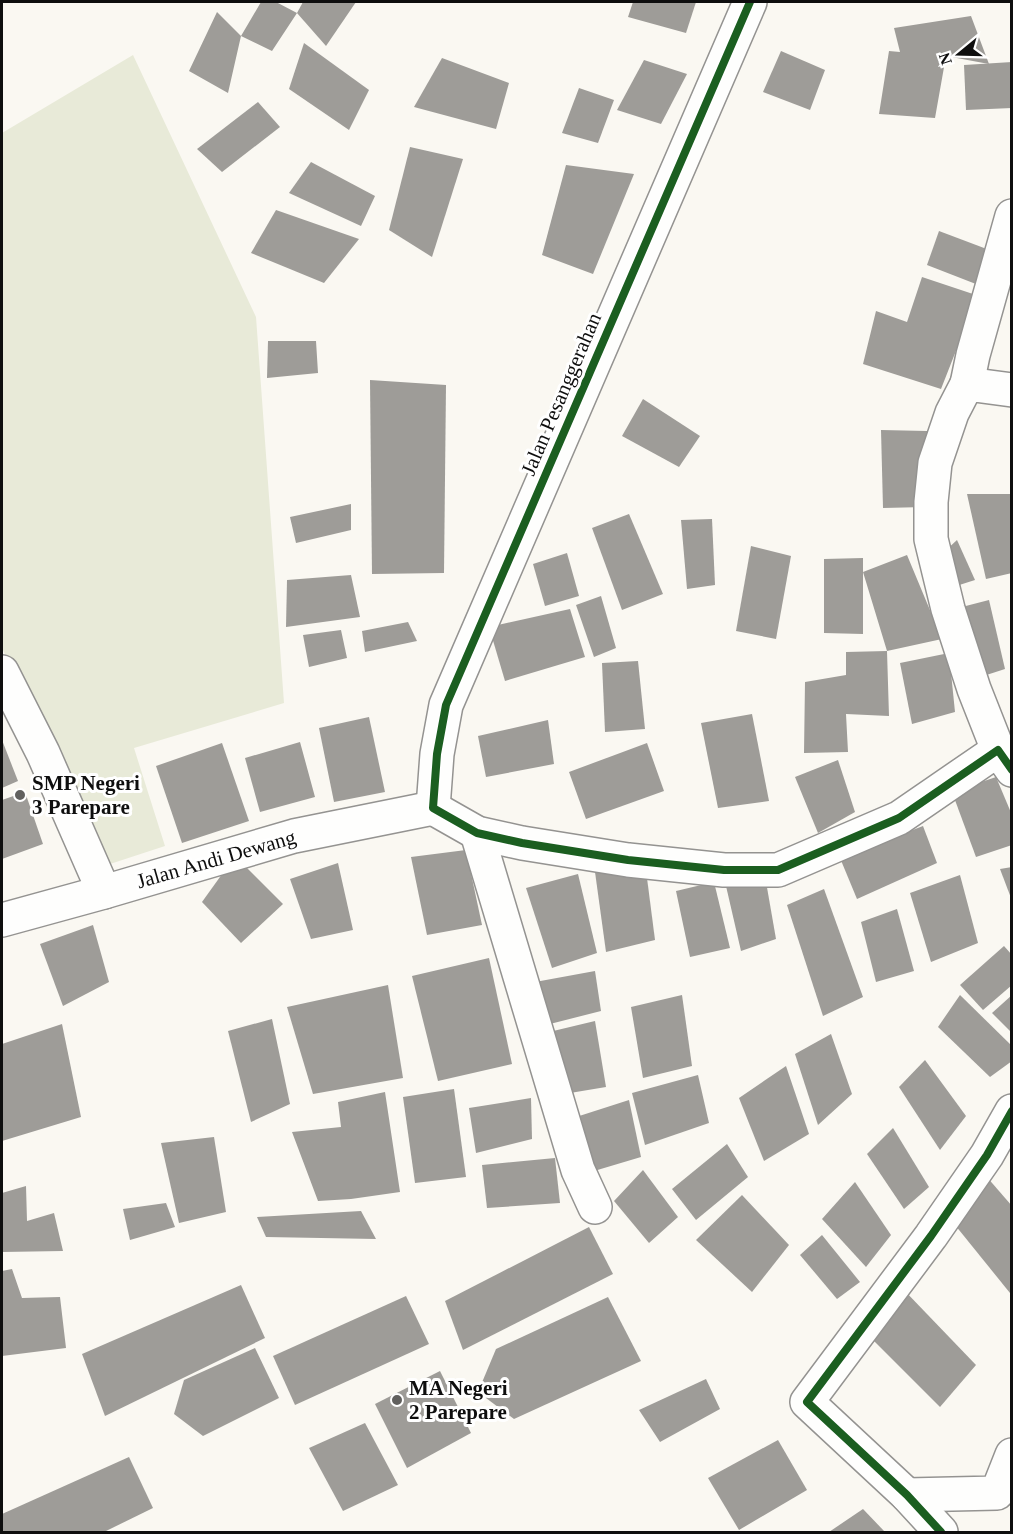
<svg xmlns="http://www.w3.org/2000/svg" width="1013" height="1534" font-family="Georgia,serif">
  <style>
    .cemetery { fill: #e8ead8 }
    .building { fill: #9e9c98 }
    .lines { fill: none; stroke-linecap: round; stroke-linejoin: round }
    .street-casing { stroke: #949391; stroke-width: 36 }
    .street { stroke: #fefefd; stroke-width: 33 }
    .cycleway-casing { stroke: #fff; stroke-width: 11 }
    .cycleway { stroke: #1b5e20; stroke-width: 8 }
    .poi-dot { fill: #61605e; stroke: #fff; stroke-width: 2 }
    .labels { text-anchor: middle; dominant-baseline: central; stroke-width: 6; stroke-linejoin: round; paint-order: stroke }
    .street-label { font-size: 21px; fill: #0e0e0e; stroke: #fff }
    .poi-label { font-size: 21px; font-weight: bold; fill: #0e0e0e; stroke: #fff; text-anchor: start }
  </style>
  <rect width="100%" height="100%" fill="#faf8f2"/>
  <!-- cemetery -->
  <path class="cemetery" d="M 133,55 L 256,317 L 284,703 L 134,748 L 165,846 L 107,865 L 2,648 L 2,133 Z"/>
  <!-- building -->
  <g class="building">
    <path d="M 261,2 L 276,2 L 297,13 L 272,51 L 241,36 L 228,93 L 189,71 L 217,12 L 241,36 Z"/>
    <path d="M 303,2 L 356,2 L 326,46 L 297,13 Z"/>
    <path d="M 633,2 L 696,2 L 686,33 L 628,17 Z"/>
    <path d="M 971,16 L 989,64 L 946,56 L 935,118 L 879,114 L 889,51 L 900,52 L 894,28 Z"/>
    <path d="M 304,43 L 369,90 L 349,130 L 289,89 Z"/>
    <path d="M 781,51 L 825,70 L 810,110 L 763,92 Z"/>
    <path d="M 442,58 L 509,83 L 496,129 L 414,107 Z"/>
    <path d="M 644,60 L 687,74 L 661,124 L 617,110 Z"/>
    <path d="M 1012,62 L 1012,108 L 966,110 L 964,65 Z"/>
    <path d="M 579,88 L 614,100 L 598,143 L 562,133 Z"/>
    <path d="M 258,102 L 280,127 L 222,172 L 197,149 Z"/>
    <path d="M 410,147 L 463,159 L 432,257 L 389,230 Z"/>
    <path d="M 311,162 L 375,196 L 361,226 L 289,193 Z"/>
    <path d="M 566,165 L 634,174 L 593,274 L 542,255 Z"/>
    <path d="M 276,210 L 359,239 L 324,283 L 251,253 Z"/>
    <path d="M 939,231 L 992,251 L 981,286 L 927,265 Z"/>
    <path d="M 922,277 L 973,294 L 961,338 L 941,389 L 863,364 L 876,311 L 907,322 Z"/>
    <path d="M 268,341 L 316,341 L 318,373 L 267,378 Z"/>
    <path d="M 370,380 L 446,385 L 444,573 L 372,574 Z"/>
    <path d="M 643,399 L 700,436 L 679,467 L 622,436 Z"/>
    <path d="M 881,430 L 927,431 L 925,507 L 883,508 Z"/>
    <path d="M 967,494 L 1012,494 L 1012,573 L 986,579 Z"/>
    <path d="M 351,504 L 351,530 L 296,543 L 290,517 Z"/>
    <path d="M 629,514 L 663,594 L 622,610 L 592,528 Z"/>
    <path d="M 712,519 L 715,585 L 687,589 L 681,520 Z"/>
    <path d="M 957,540 L 975,580 L 953,587 L 944,552 Z"/>
    <path d="M 751,546 L 791,556 L 776,639 L 736,631 Z"/>
    <path d="M 567,553 L 579,596 L 545,606 L 533,564 Z"/>
    <path d="M 907,555 L 942,639 L 887,651 L 863,572 L 863,634 L 824,633 L 824,559 L 863,558 L 863,572 Z"/>
    <path d="M 351,575 L 360,617 L 286,627 L 287,580 Z"/>
    <path d="M 601,596 L 616,648 L 594,657 L 576,605 Z"/>
    <path d="M 989,600 L 1005,669 L 974,679 L 958,608 Z"/>
    <path d="M 570,609 L 585,657 L 505,681 L 489,627 Z"/>
    <path d="M 408,622 L 417,641 L 365,652 L 362,631 Z"/>
    <path d="M 341,630 L 347,658 L 309,667 L 303,635 Z"/>
    <path d="M 887,651 L 889,716 L 846,714 L 848,752 L 804,753 L 805,682 L 846,675 L 846,652 Z"/>
    <path d="M 949,653 L 955,712 L 912,724 L 900,663 Z"/>
    <path d="M 638,661 L 645,729 L 605,732 L 602,663 Z"/>
    <path d="M 752,714 L 769,801 L 718,808 L 701,723 Z"/>
    <path d="M 369,717 L 385,792 L 334,802 L 319,728 Z"/>
    <path d="M 548,720 L 554,764 L 486,777 L 478,736 Z"/>
    <path d="M 2,740 L 18,781 L 2,788 Z"/>
    <path d="M 300,742 L 315,797 L 260,812 L 245,758 Z"/>
    <path d="M 222,743 L 249,821 L 182,843 L 156,766 Z"/>
    <path d="M 647,743 L 664,791 L 586,819 L 569,772 Z"/>
    <path d="M 838,760 L 855,812 L 818,833 L 795,777 Z"/>
    <path d="M 996,777 L 1012,815 L 1012,845 L 976,857 L 952,792 Z"/>
    <path d="M 25,792 L 43,844 L 2,859 L 2,800 Z"/>
    <path d="M 923,826 L 937,863 L 857,899 L 840,858 Z"/>
    <path d="M 466,850 L 482,925 L 427,935 L 411,857 Z"/>
    <path d="M 235,856 L 283,904 L 241,943 L 202,902 Z"/>
    <path d="M 338,863 L 353,930 L 311,939 L 290,879 Z"/>
    <path d="M 1012,867 L 1012,898 L 1011,898 L 1000,869 Z"/>
    <path d="M 595,872 L 647,878 L 655,940 L 606,952 Z"/>
    <path d="M 578,874 L 597,953 L 552,968 L 526,888 Z"/>
    <path d="M 960,875 L 978,943 L 931,962 L 910,893 Z"/>
    <path d="M 765,876 L 776,939 L 741,951 L 726,886 Z"/>
    <path d="M 714,882 L 730,948 L 690,957 L 676,891 Z"/>
    <path d="M 824,889 L 863,997 L 823,1016 L 787,905 Z"/>
    <path d="M 897,909 L 914,971 L 876,982 L 861,922 Z"/>
    <path d="M 93,925 L 109,982 L 63,1006 L 40,944 Z"/>
    <path d="M 1004,946 L 1012,955 L 1012,985 L 983,1010 L 960,985 Z"/>
    <path d="M 489,958 L 512,1064 L 438,1081 L 412,976 Z"/>
    <path d="M 595,971 L 601,1011 L 542,1026 L 535,982 Z"/>
    <path d="M 388,985 L 403,1078 L 313,1094 L 287,1007 Z"/>
    <path d="M 682,995 L 692,1066 L 643,1078 L 631,1007 Z"/>
    <path d="M 960,995 L 1012,1046 L 1012,1061 L 990,1077 L 938,1027 Z"/>
    <path d="M 1012,995 L 1012,1033 L 992,1013 Z"/>
    <path d="M 272,1019 L 290,1104 L 251,1122 L 228,1031 Z"/>
    <path d="M 595,1021 L 606,1087 L 564,1094 L 549,1032 Z"/>
    <path d="M 62,1024 L 81,1117 L 2,1141 L 2,1044 Z"/>
    <path d="M 831,1034 L 852,1094 L 818,1125 L 795,1054 Z"/>
    <path d="M 925,1060 L 966,1116 L 940,1150 L 899,1087 Z"/>
    <path d="M 786,1066 L 809,1134 L 764,1161 L 739,1098 Z"/>
    <path d="M 698,1075 L 709,1123 L 645,1145 L 632,1093 Z"/>
    <path d="M 454,1089 L 466,1177 L 415,1183 L 403,1097 Z"/>
    <path d="M 385,1092 L 400,1192 L 351,1199 L 318,1201 L 292,1132 L 341,1127 L 338,1102 Z"/>
    <path d="M 531,1098 L 532,1139 L 476,1153 L 469,1108 Z"/>
    <path d="M 629,1100 L 641,1157 L 584,1174 L 573,1118 Z"/>
    <path d="M 893,1128 L 929,1187 L 904,1209 L 867,1154 Z"/>
    <path d="M 214,1137 L 226,1212 L 179,1223 L 161,1143 Z"/>
    <path d="M 727,1144 L 748,1177 L 696,1220 L 672,1189 Z"/>
    <path d="M 555,1158 L 560,1203 L 487,1208 L 482,1165 Z"/>
    <path d="M 643,1170 L 678,1217 L 649,1243 L 614,1201 Z"/>
    <path d="M 986,1176 L 1012,1206 L 1012,1292 L 1010,1293 L 951,1220 Z"/>
    <path d="M 855,1182 L 891,1235 L 866,1267 L 822,1219 Z"/>
    <path d="M 26,1186 L 27,1221 L 54,1213 L 63,1251 L 2,1252 L 2,1193 Z"/>
    <path d="M 742,1195 L 789,1245 L 752,1292 L 696,1240 Z"/>
    <path d="M 166,1203 L 175,1227 L 130,1240 L 123,1209 Z"/>
    <path d="M 361,1211 L 376,1239 L 266,1237 L 257,1217 Z"/>
    <path d="M 589,1227 L 613,1274 L 463,1350 L 445,1301 Z"/>
    <path d="M 822,1235 L 860,1282 L 837,1299 L 800,1255 Z"/>
    <path d="M 12,1269 L 22,1298 L 60,1297 L 66,1348 L 2,1356 L 2,1271 Z"/>
    <path d="M 241,1285 L 265,1338 L 105,1416 L 82,1354 Z"/>
    <path d="M 902,1288 L 976,1365 L 940,1407 L 864,1331 Z"/>
    <path d="M 406,1296 L 429,1344 L 295,1405 L 273,1356 Z"/>
    <path d="M 608,1297 L 641,1361 L 514,1419 L 478,1392 L 496,1349 Z"/>
    <path d="M 255,1348 L 279,1398 L 203,1436 L 174,1414 L 184,1380 Z"/>
    <path d="M 440,1371 L 471,1433 L 407,1468 L 375,1404 Z"/>
    <path d="M 706,1379 L 720,1409 L 660,1442 L 639,1410 Z"/>
    <path d="M 365,1423 L 398,1485 L 343,1511 L 309,1448 Z"/>
    <path d="M 778,1440 L 807,1490 L 739,1530 L 708,1478 Z"/>
    <path d="M 129,1457 L 153,1508 L 104,1532 L 2,1532 L 2,1514 Z"/>
    <path d="M 863,1509 L 885,1532 L 829,1532 Z"/>
  </g>
  <g class="lines">
    <!-- street casing -->
    <g class="street-casing">
      <g id="street">
        <path d="M 967,384 L 973,355 L 1012,216"/>
        <path d="M 2,672 L 43,753 L 104,892"/>
        <path d="M 998,750 L 974,689 L 948,609 L 931,539 L 931,502 L 935,463 L 952,413 L 967,384 L 1012,390"/>
        <path d="M 433,808 L 437,754 L 446,705 L 750,2"/>
        <path d="M 433,808 L 477,833 L 522,843 L 628,860 L 724,870 L 778,870 L 899,818 L 998,750 L 1012,770"/>
        <path d="M 477,833 L 578,1170 L 595,1207"/>
        <path d="M 2,920 L 104,892 L 294,836 L 433,808"/>
        <path d="M 907,1495 L 997,1493 L 1012,1455"/>
        <path d="M 941,1532 L 907,1495 L 807,1402 L 931,1236 L 987,1155 L 1012,1111"/>
      </g>
    </g>
    <!-- street -->
    <use href="#street" class="street"/>
    <!-- cycleway casing -->
    <g class="cycleway-casing">
      <g id="cycleway">
        <path d="M 750,2 L 446,705 L 437,754 L 433,808 L 477,833 L 522,843 L 628,860 L 724,870 L 778,870 L 899,818 L 998,750 L 1012,770"/>
        <path d="M 941,1532 L 907,1495 L 807,1402 L 931,1236 L 987,1155 L 1012,1111"/>
      </g>
    </g>
    <!-- cycleway -->
    <use href="#cycleway" class="cycleway"/>
  </g>
  <!-- markers -->
  <g class="poi-dot">
    <circle cx="20" cy="795" r="6"/>
    <circle cx="397" cy="1400" r="6"/>
  </g>
  <g class="labels">
    <!-- street labels -->
    <g class="street-label">
      <text transform="translate(561 394) rotate(-67)">Jalan Pesanggerahan</text>
      <text transform="translate(216 859) rotate(-16)">Jalan Andi Dewang</text>
    </g>
    <!-- poi labels -->
    <g class="poi-label">
      <text x="32" y="783">SMP Negeri<tspan x="32" dy="24">3 Parepare</tspan></text>
      <text x="409" y="1388">MA Negeri<tspan x="409" dy="24">2 Parepare</tspan></text>
    </g>
  </g>
  <!-- border -->
  <rect width="1013" height="1534" fill="none" stroke="#0e0e0e" stroke-width="6"/>
  <!-- north arrow -->
  <g transform="translate(959 54) rotate(251)" stroke="#ffffff" stroke-width="4.5" paint-order="stroke">
  <path d="M0-4.5L10 22L0 15L-10 22Z" fill="#0e0e0e"/>
  <text y="-9" font-size="16" font-weight="bold" text-anchor="middle" fill="#0e0e0e">N</text>
  </g>
</svg>
